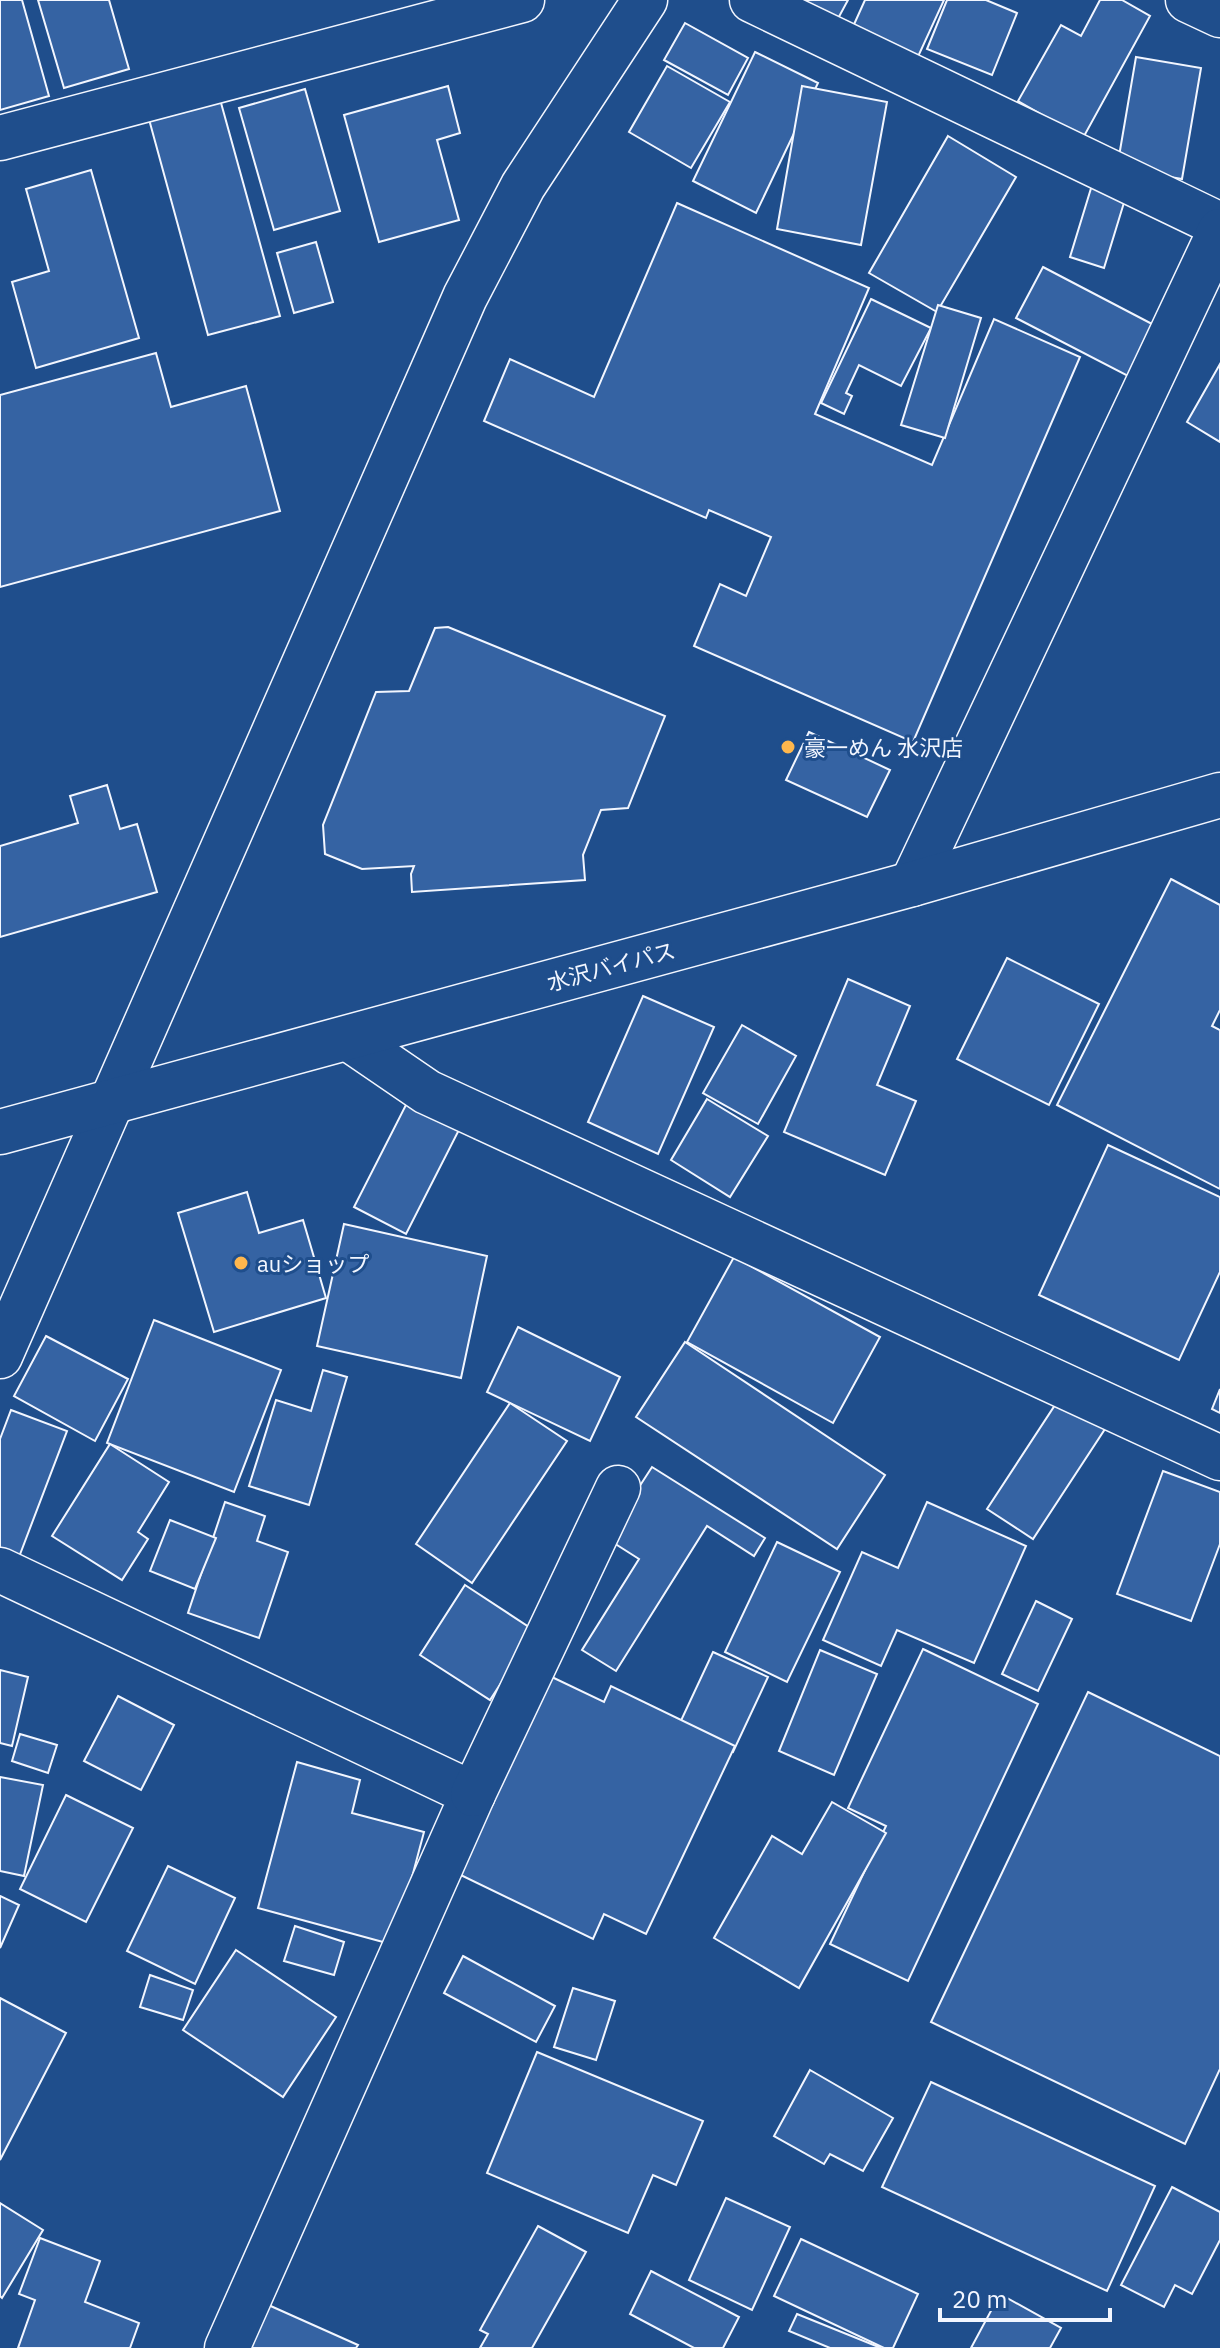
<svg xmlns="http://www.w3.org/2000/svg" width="1220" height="2348" font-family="'IBM Plex Sans','Noto Sans JP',sans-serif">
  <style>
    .building { fill: #3563a3; stroke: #f2f6ff; stroke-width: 2 }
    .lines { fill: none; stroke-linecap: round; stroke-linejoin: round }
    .minor-casing { stroke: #f2f6ff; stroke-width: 47 }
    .highway-casing { stroke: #f2f6ff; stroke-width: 47 }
    .minor { stroke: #1f4e8c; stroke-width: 44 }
    .highway { stroke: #1f4e8c; stroke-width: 44 }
    .poi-dot { fill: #ffb74d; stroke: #1f4e8c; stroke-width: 3 }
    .labels { text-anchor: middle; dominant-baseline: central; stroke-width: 6; stroke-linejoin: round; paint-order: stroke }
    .poi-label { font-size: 22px; fill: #f2f6ff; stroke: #1f4e8c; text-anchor: start }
    .street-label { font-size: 22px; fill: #f2f6ff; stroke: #1f4e8c }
  </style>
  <rect width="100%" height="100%" fill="#1f4e8c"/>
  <!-- building -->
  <g class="building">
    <path d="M 0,0 L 22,0 L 49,96 L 0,110 Z"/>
    <path d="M 38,0 L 109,0 L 129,69 L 64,88 Z"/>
    <path d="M 788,0 L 848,0 L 834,26 Z"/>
    <path d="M 865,0 L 944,0 L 916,61 L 851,31 Z"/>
    <path d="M 947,0 L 986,0 L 1017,13 L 992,75 L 927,49 Z"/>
    <path d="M 1100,0 L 1122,0 L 1150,16 L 1083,138 L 1018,101 L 1061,25 L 1081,36 Z"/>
    <path d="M 685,23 L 748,58 L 728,95 L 664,60 Z"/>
    <path d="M 755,52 L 818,83 L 756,213 L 693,181 Z"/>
    <path d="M 1136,57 L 1201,68 L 1182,179 L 1117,168 Z"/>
    <path d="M 667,66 L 730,102 L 691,168 L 629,132 Z"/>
    <path d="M 448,86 L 460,133 L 437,140 L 459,220 L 379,242 L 344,115 Z"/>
    <path d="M 802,86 L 887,102 L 861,245 L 777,229 Z"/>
    <path d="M 305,89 L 340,211 L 274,230 L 239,108 Z"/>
    <path d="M 218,92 L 280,316 L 208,335 L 147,112 Z"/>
    <path d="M 948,136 L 1016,177 L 937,312 L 869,273 Z"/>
    <path d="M 91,170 L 139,338 L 36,368 L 12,282 L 49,271 L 26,189 Z"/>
    <path d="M 1096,172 L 1130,183 L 1104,268 L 1070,257 Z"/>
    <path d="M 677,203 L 869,288 L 815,414 L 932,465 L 994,319 L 1080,357 L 913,742 L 694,646 L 720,584 L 746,596 L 771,537 L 709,510 L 706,518 L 484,421 L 510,359 L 594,397 Z"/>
    <path d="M 316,242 L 333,302 L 294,313 L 277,253 Z"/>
    <path d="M 1043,267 L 1154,325 L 1128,376 L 1016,318 Z"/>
    <path d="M 871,299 L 931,328 L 901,386 L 859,365 L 846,393 L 852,396 L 844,414 L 821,403 Z"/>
    <path d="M 938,305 L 981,318 L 945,438 L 901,425 Z"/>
    <path d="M 156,353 L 171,407 L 246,386 L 280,511 L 0,587 L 0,395 Z"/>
    <path d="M 1220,364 L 1220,442 L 1187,422 Z"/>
    <path d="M 448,627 L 665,716 L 628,808 L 601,810 L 583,855 L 585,880 L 412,892 L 411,874 L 414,866 L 362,869 L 325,854 L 323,825 L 376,692 L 409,691 L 435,628 Z"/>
    <path d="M 809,732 L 890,770 L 867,817 L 786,780 Z"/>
    <path d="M 107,785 L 120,829 L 137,824 L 157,892 L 0,937 L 0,846 L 78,823 L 70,796 Z"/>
    <path d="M 1171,879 L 1220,905 L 1220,1010 L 1212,1026 L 1220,1030 L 1220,1189 L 1057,1105 Z"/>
    <path d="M 1007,958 L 1099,1004 L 1049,1105 L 957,1059 Z"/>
    <path d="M 848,979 L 910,1006 L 877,1085 L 916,1101 L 885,1175 L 784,1132 Z"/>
    <path d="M 643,996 L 714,1027 L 658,1154 L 588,1122 Z"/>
    <path d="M 742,1025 L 796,1056 L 758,1124 L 703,1093 Z"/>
    <path d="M 412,1093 L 464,1120 L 406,1234 L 354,1207 Z"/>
    <path d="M 707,1099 L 768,1136 L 730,1197 L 671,1160 Z"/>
    <path d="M 1108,1145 L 1220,1197 L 1220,1272 L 1179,1360 L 1039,1295 Z"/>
    <path d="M 247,1192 L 259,1233 L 303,1220 L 326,1298 L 214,1332 L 178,1213 Z"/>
    <path d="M 344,1224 L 487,1256 L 461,1378 L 317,1346 Z"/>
    <path d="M 734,1257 L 880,1337 L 833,1423 L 687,1342 Z"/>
    <path d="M 154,1320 L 281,1370 L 234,1492 L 107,1443 Z"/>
    <path d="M 518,1327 L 620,1377 L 590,1441 L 487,1392 Z"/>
    <path d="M 46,1336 L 128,1379 L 95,1441 L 14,1396 Z"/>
    <path d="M 685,1342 L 885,1475 L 837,1549 L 636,1417 Z"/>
    <path d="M 323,1370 L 347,1377 L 309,1505 L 249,1486 L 276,1400 L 311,1411 Z"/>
    <path d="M 1220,1389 L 1220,1413 L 1212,1409 Z"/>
    <path d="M 1059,1399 L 1105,1429 L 1033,1539 L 987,1509 Z"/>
    <path d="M 510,1403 L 567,1441 L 472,1583 L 416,1544 Z"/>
    <path d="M 11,1410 L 67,1431 L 19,1557 L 0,1550 L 0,1439 Z"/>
    <path d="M 110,1444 L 169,1482 L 138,1532 L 148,1539 L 122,1580 L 52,1536 Z"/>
    <path d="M 652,1467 L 765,1538 L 754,1556 L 707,1526 L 616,1671 L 582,1650 L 639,1559 L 606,1538 Z"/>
    <path d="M 1163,1471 L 1220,1492 L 1220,1544 L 1191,1621 L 1117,1594 Z"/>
    <path d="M 225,1502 L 265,1516 L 257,1541 L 288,1552 L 259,1638 L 188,1613 Z"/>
    <path d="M 927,1502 L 1026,1546 L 974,1663 L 897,1630 L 881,1666 L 823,1640 L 862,1552 L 898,1568 Z"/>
    <path d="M 170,1520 L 216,1538 L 195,1589 L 150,1571 Z"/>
    <path d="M 777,1542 L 840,1572 L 787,1682 L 725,1652 Z"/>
    <path d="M 465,1585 L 535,1631 L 490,1700 L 420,1655 Z"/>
    <path d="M 1036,1601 L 1072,1619 L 1038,1691 L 1002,1674 Z"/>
    <path d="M 923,1649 L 1038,1704 L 908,1981 L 830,1944 L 886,1826 L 848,1808 Z"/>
    <path d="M 820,1650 L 877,1674 L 834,1775 L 779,1751 Z"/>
    <path d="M 713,1652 L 768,1677 L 733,1752 L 678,1727 Z"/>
    <path d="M 533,1668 L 604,1702 L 611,1686 L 735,1746 L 646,1934 L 604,1914 L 593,1939 L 440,1865 Z"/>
    <path d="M 0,1670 L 28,1677 L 12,1746 L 0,1743 Z"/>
    <path d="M 1088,1692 L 1220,1756 L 1220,2069 L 1185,2144 L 931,2022 Z"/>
    <path d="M 118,1696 L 174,1725 L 141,1790 L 84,1761 Z"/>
    <path d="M 20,1734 L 57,1745 L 48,1773 L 12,1761 Z"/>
    <path d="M 297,1762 L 360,1780 L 352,1813 L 424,1832 L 394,1945 L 258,1908 Z"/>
    <path d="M 0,1777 L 43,1785 L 24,1876 L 0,1871 Z"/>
    <path d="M 66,1795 L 133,1828 L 86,1922 L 20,1889 Z"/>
    <path d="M 832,1802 L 886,1833 L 799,1988 L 714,1938 L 772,1836 L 802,1854 Z"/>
    <path d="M 168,1866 L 235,1898 L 195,1984 L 127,1951 Z"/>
    <path d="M 0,1896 L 19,1905 L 0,1948 Z"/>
    <path d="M 295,1926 L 344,1942 L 334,1975 L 284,1961 Z"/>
    <path d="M 236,1950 L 336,2017 L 283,2097 L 183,2030 Z"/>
    <path d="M 463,1956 L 555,2006 L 536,2042 L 444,1993 Z"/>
    <path d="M 150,1975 L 193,1990 L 183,2020 L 140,2007 Z"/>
    <path d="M 573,1988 L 615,2001 L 596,2060 L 554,2047 Z"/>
    <path d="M 0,1998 L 66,2033 L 0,2160 Z"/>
    <path d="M 537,2052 L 703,2121 L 676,2185 L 653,2175 L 628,2233 L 487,2173 Z"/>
    <path d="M 810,2070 L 893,2118 L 863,2171 L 830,2154 L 824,2164 L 774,2136 Z"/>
    <path d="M 931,2082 L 1155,2186 L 1107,2291 L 882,2187 Z"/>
    <path d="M 1172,2187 L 1220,2212 L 1220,2240 L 1192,2294 L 1175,2285 L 1164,2307 L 1121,2285 Z"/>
    <path d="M 726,2198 L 790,2227 L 752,2310 L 689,2280 Z"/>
    <path d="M 0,2203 L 43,2230 L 2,2298 L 0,2296 Z"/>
    <path d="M 538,2226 L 586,2252 L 532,2348 L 480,2348 L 488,2334 L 480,2330 Z"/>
    <path d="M 40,2238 L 100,2261 L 85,2302 L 139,2323 L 130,2348 L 18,2348 L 35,2300 L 19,2294 Z"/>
    <path d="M 801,2239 L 918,2294 L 893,2348 L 884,2348 L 774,2296 Z"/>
    <path d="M 651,2271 L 739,2317 L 723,2348 L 694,2348 L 630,2314 Z"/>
    <path d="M 1000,2294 L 1061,2328 L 1050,2348 L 971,2348 Z"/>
    <path d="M 255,2299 L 358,2345 L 356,2348 L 233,2348 Z"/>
    <path d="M 797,2314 L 881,2348 L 830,2348 L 789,2331 Z"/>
  </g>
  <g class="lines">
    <!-- minor casing -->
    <g class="minor-casing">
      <g id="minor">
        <path d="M 752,0 L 1220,225"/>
        <path d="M 1188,0 L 1220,15"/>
        <path d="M 0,138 L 522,0"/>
        <path d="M 912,884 L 1220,231"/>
        <path d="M 348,1038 L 427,1092 L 1220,1458"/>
        <path d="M 0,1356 L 465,297 L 523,186 L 645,0"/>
        <path d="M 0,1570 L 473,1794 L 227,2348"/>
        <path d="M 473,1794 L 618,1488"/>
      </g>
    </g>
    <!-- highway casing -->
    <g class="highway-casing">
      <path id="highway" d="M 0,1132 L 912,884 L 1220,795"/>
    </g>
    <!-- minor -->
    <use href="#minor" class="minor"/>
    <!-- highway -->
    <use href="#highway" class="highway"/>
  </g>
  <!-- markers -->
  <g class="poi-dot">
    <circle cx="788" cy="747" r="8"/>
    <circle cx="241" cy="1263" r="8"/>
  </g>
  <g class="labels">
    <!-- poi labels -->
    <g class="poi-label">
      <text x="804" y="747">豪一めん 水沢店</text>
      <text x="257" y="1263">auショップ</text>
    </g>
    <!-- street labels -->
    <g class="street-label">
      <text transform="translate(611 966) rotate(-15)">水沢バイパス</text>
    </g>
  </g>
  <!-- scale -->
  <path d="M940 2308v12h170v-12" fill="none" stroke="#f2f6ff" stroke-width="4"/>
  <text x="952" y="2308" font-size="24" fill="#f2f6ff" stroke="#1f4e8c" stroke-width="6" paint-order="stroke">20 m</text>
</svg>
